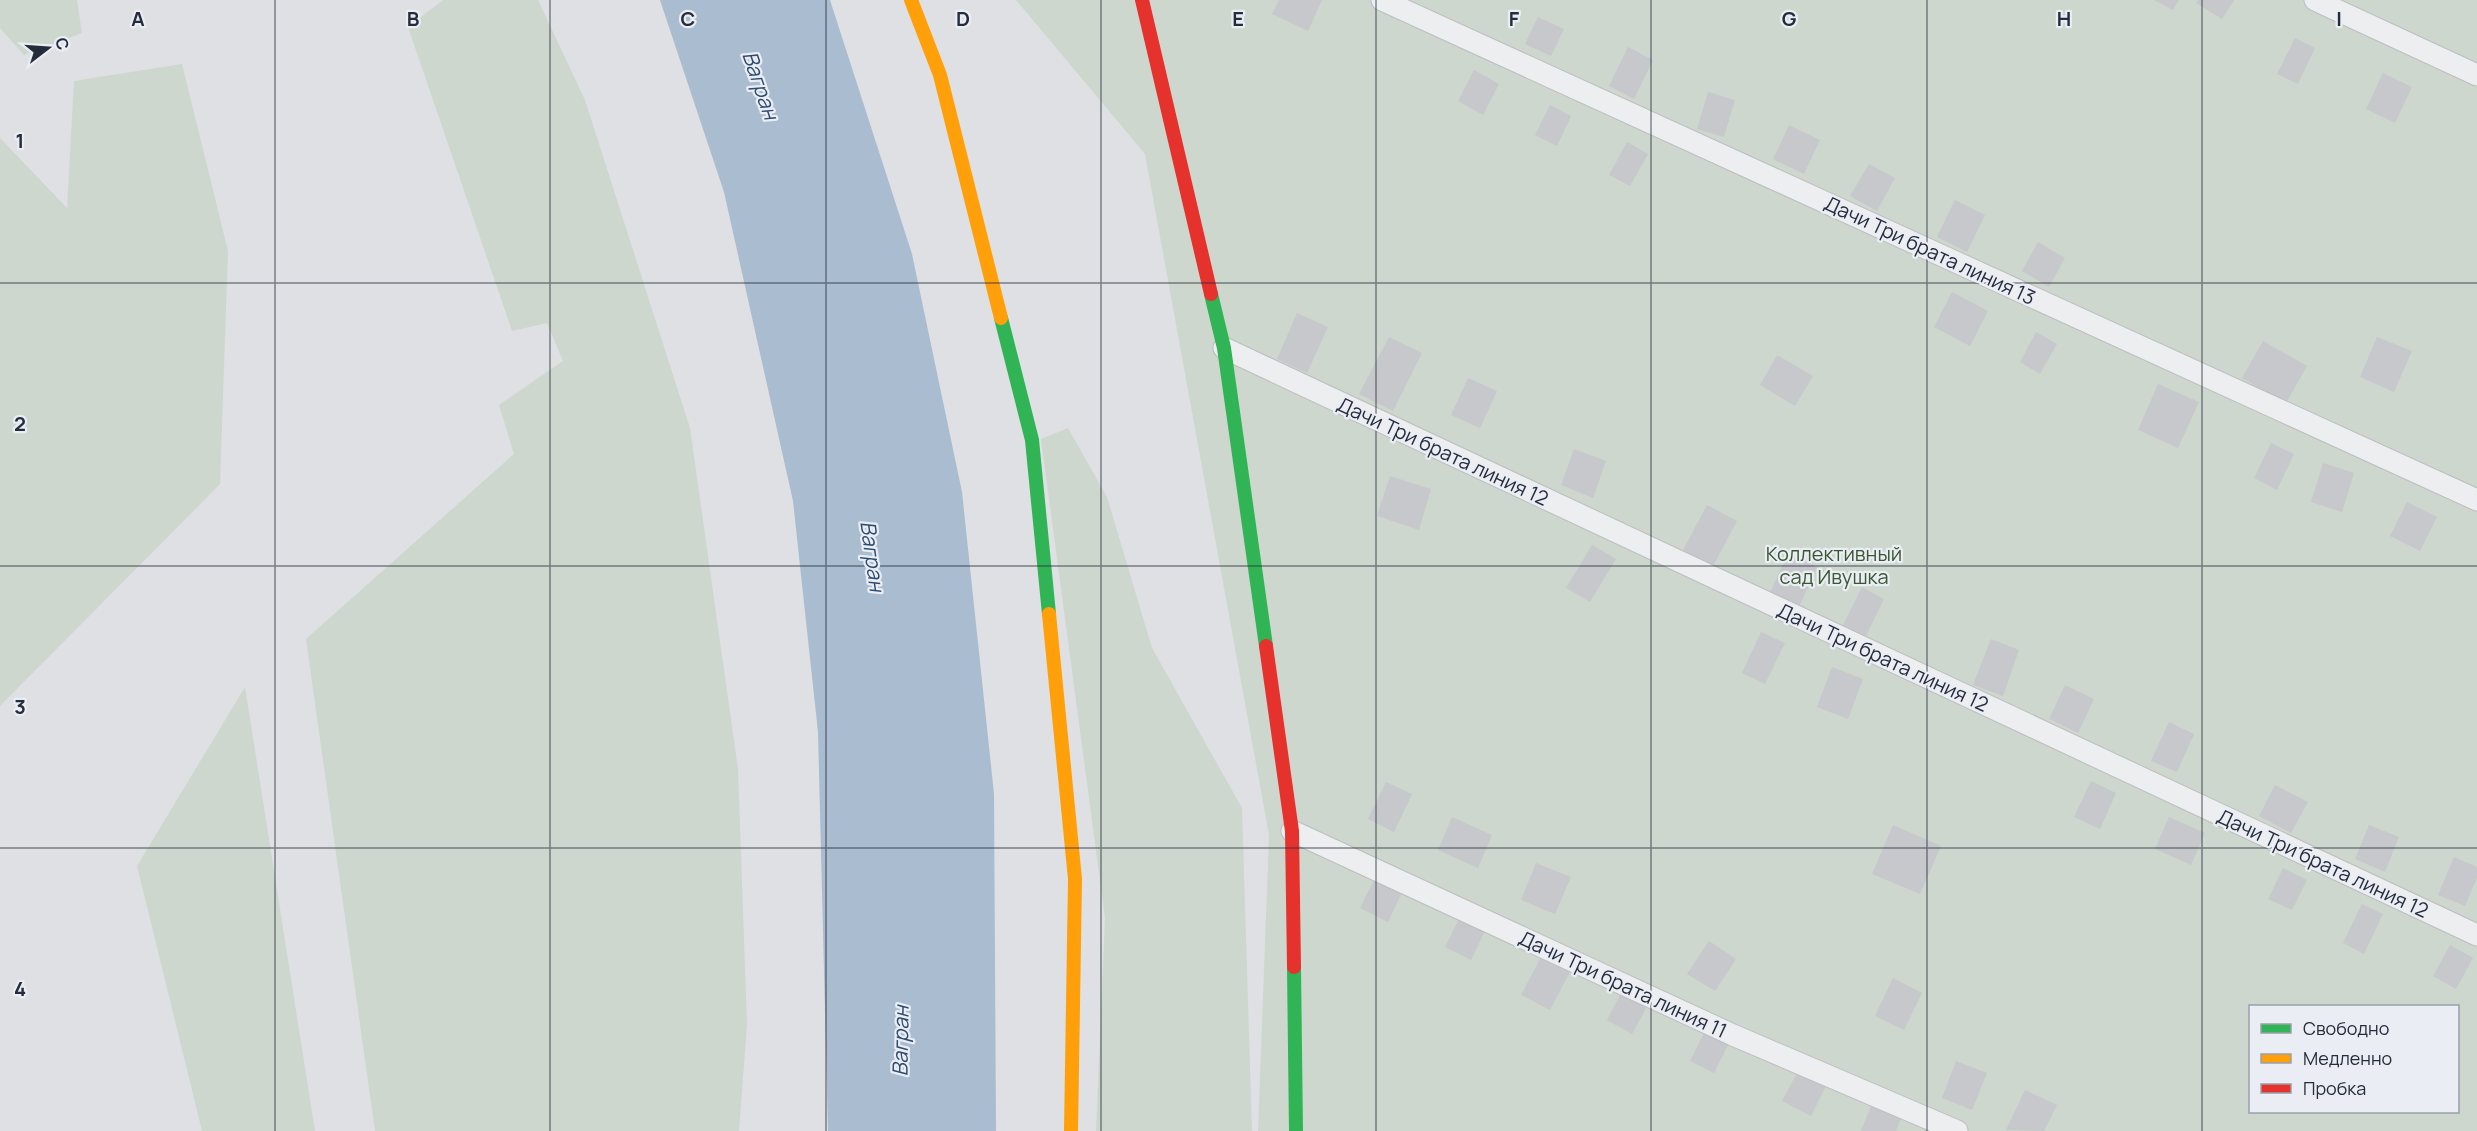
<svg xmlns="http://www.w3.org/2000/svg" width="2477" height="1131" font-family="Manrope,sans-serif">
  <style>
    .green { fill: #ced7ce; fill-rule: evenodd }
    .water { fill: #aabcd0 }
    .building { fill: #c6c8cb }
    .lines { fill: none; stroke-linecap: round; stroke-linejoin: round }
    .lane-casing { stroke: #bcbec1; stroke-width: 23 }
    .lane { stroke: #edeef0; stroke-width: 21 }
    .fast { stroke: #30b455; stroke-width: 14 }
    .slow { stroke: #ff9f0a; stroke-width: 14 }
    .jam { stroke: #e5322d; stroke-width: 14 }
    .grid { fill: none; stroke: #252d3c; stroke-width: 1.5; stroke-opacity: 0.55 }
    .labels { text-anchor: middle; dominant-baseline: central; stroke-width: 4.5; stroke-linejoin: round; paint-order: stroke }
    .street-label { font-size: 20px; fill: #252d3c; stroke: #eaeef4 }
    .park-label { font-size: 20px; fill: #395832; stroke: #eaeef4 }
    .water-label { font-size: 21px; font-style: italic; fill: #2e4b71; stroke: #eaeef4 }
    .grid-label { font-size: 20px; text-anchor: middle; font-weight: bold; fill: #252d3c; stroke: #eaeef4; stroke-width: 4.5; stroke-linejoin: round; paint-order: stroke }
  </style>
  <rect width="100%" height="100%" fill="#dee0e3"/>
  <!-- green -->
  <g class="green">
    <path d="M 0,0 L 77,0 L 82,33 L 24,55 L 0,28 Z"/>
    <path d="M 443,0 L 538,0 L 585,100 L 690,428 L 738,769 L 747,1025 L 739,1131 L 375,1131 L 306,639 L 514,454 L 499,405 L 563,361 L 547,323 L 512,331 L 408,27 Z"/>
    <path d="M 1016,0 L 2477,0 L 2477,1131 L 1258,1131 L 1269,835 L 1145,154 ZM 2250,1006 L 2458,1006 L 2458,1112 L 2250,1112 Z"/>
    <path d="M 182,64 L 228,251 L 220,484 L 0,706 L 0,138 L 67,208 L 74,81 Z"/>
    <path d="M 1068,428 L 1107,497 L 1152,648 L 1242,808 L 1252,1131 L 1096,1131 L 1105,918 L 1041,439 Z"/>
    <path d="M 245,687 L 315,1131 L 202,1131 L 137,866 Z"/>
  </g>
  <!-- water -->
  <path class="water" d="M 660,0 L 830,0 L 912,254 L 962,492 L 994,794 L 996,1131 L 828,1131 L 818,732 L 793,501 L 724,192 Z"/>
  <!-- building -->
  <g class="building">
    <path d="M 1279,0 L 1322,0 L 1308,31 L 1272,14 Z"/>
    <path d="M 2154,0 L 2179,0 L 2173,10 Z"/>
    <path d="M 2198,0 L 2234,0 L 2222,19 L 2196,3 Z"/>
    <path d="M 1538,17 L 1564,29 L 1551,56 L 1525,44 Z"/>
    <path d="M 2295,38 L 2315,48 L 2298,84 L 2277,74 Z"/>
    <path d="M 1628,47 L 1653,60 L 1634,99 L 1609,86 Z"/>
    <path d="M 1474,70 L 1499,84 L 1483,115 L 1458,101 Z"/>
    <path d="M 2383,73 L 2412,87 L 2395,123 L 2366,109 Z"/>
    <path d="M 1708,92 L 1735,100 L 1724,137 L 1697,129 Z"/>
    <path d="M 1550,105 L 1571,116 L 1557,146 L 1535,135 Z"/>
    <path d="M 1789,125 L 1820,140 L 1804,174 L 1773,159 Z"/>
    <path d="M 1627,142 L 1648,154 L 1630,186 L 1609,175 Z"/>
    <path d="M 1869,164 L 1895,178 L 1877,211 L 1850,196 Z"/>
    <path d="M 1955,200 L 1985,215 L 1967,252 L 1937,237 Z"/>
    <path d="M 2038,242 L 2065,258 L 2049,287 L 2022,271 Z"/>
    <path d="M 1952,292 L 1988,311 L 1970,346 L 1934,327 Z"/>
    <path d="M 1297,313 L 1328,327 L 1307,373 L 1277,359 Z"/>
    <path d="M 2036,332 L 2057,344 L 2040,374 L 2020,362 Z"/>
    <path d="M 1389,337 L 1422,353 L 1393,411 L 1359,394 Z"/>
    <path d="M 2377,337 L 2412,351 L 2394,392 L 2360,377 Z"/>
    <path d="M 2263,341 L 2307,366 L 2286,403 L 2242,378 Z"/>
    <path d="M 1777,355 L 1813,376 L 1795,406 L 1760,385 Z"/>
    <path d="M 1468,378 L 1497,391 L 1480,428 L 1451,415 Z"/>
    <path d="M 2158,384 L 2199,402 L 2178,448 L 2138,430 Z"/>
    <path d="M 2271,443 L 2294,454 L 2277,490 L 2254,478 Z"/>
    <path d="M 1574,449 L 1606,461 L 1593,498 L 1561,485 Z"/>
    <path d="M 2323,463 L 2354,473 L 2342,512 L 2311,502 Z"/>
    <path d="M 1390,476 L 1431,489 L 1419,530 L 1377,516 Z"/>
    <path d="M 2407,502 L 2437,517 L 2420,551 L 2390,536 Z"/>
    <path d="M 1707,505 L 1737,521 L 1713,566 L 1683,550 Z"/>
    <path d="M 1592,545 L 1616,559 L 1590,602 L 1566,588 Z"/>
    <path d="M 1788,553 L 1817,567 L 1797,611 L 1768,597 Z"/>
    <path d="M 1862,587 L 1884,599 L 1865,638 L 1842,627 Z"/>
    <path d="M 1761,632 L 1785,643 L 1765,684 L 1742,673 Z"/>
    <path d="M 1991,639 L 2019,650 L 2003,696 L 1973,685 Z"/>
    <path d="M 1832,667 L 1863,679 L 1848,719 L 1817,707 Z"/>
    <path d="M 2065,685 L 2094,699 L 2078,733 L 2049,719 Z"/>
    <path d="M 2169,722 L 2194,734 L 2177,772 L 2151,761 Z"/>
    <path d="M 2091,781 L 2116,793 L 2100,829 L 2074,817 Z"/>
    <path d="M 1386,782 L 1412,794 L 1394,832 L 1368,819 Z"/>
    <path d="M 2275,785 L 2308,802 L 2291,833 L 2259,816 Z"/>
    <path d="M 1452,817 L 1492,835 L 1478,868 L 1438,850 Z"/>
    <path d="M 2169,817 L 2205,833 L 2191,865 L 2155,849 Z"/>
    <path d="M 1893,825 L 1941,846 L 1920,894 L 1872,874 Z"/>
    <path d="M 2369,825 L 2399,837 L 2385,872 L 2355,859 Z"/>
    <path d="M 2454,857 L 2477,867 L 2477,878 L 2465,906 L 2438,895 Z"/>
    <path d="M 1536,863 L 1571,877 L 1555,914 L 1521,900 Z"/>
    <path d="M 2283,868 L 2307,880 L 2292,910 L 2268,899 Z"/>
    <path d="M 1377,874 L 1404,888 L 1388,922 L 1360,908 Z"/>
    <path d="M 2362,904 L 2383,914 L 2364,954 L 2343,943 Z"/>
    <path d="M 1460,917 L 1486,929 L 1471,960 L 1445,947 Z"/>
    <path d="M 1709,941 L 1736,959 L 1715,991 L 1687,974 Z"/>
    <path d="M 2450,945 L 2473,958 L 2456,989 L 2433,976 Z"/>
    <path d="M 1541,957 L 1570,972 L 1550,1010 L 1521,995 Z"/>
    <path d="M 1893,978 L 1922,993 L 1904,1030 L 1875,1016 Z"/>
    <path d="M 1623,989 L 1649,1003 L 1632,1034 L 1607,1020 Z"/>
    <path d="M 1706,1029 L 1730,1041 L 1714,1073 L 1690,1061 Z"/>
    <path d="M 1956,1061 L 1987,1073 L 1972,1110 L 1942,1098 Z"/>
    <path d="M 1799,1069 L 1827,1084 L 1811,1116 L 1782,1101 Z"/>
    <path d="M 2025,1090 L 2057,1105 L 2044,1131 L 2006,1130 Z"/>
    <path d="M 1871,1106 L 1901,1118 L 1896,1131 L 1861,1131 Z"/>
  </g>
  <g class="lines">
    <!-- lane casing -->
    <g class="lane-casing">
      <g id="lane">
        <path d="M 1382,0 L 2477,500"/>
        <path d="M 2315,0 L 2477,75"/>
        <path d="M 1224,348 L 2477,935"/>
        <path d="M 1292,831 L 1733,1035 L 1957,1131"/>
      </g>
    </g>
    <!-- lane -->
    <use href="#lane" class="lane"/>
    <!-- fast -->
    <g class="fast">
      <path d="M 1211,294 L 1224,348 L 1266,646"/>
      <path d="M 1001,318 L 1032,440 L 1049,614"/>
      <path d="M 1294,967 L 1296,1131"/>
    </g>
    <!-- slow -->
    <g class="slow">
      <path d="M 911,0 L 940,75 L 1001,318"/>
      <path d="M 1049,614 L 1075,879 L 1071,1131"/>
    </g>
    <!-- jam -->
    <g class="jam">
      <path d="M 1142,0 L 1211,294"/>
      <path d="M 1266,646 L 1292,831 L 1294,967"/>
    </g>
  </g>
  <!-- grid -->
  <path class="grid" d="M 275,0 L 275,1131M 550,0 L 550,1131M 826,0 L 826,1131M 1101,0 L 1101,1131M 1376,0 L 1376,1131M 1651,0 L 1651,1131M 1927,0 L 1927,1131M 2202,0 L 2202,1131M 0,283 L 2477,283M 0,566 L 2477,566M 0,848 L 2477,848"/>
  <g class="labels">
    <!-- street labels -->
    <g class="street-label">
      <text transform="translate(1930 250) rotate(25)">Дачи Три брата линия 13</text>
      <text transform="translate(1443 451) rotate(25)">Дачи Три брата линия 12</text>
      <text transform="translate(1883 657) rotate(25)">Дачи Три брата линия 12</text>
      <text transform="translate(2323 863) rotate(25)">Дачи Три брата линия 12</text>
      <text transform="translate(1623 984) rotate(25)">Дачи Три брата линия 11</text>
    </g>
    <!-- park labels -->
    <g class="park-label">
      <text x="1834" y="553">Коллективный<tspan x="1834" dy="23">сад Ивушка</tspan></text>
    </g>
    <!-- water labels -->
    <g class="water-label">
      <text transform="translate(761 85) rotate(71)">Вагран</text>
      <text transform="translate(873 556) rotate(82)">Вагран</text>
      <text transform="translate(900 1041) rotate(-89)">Вагран</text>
    </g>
  </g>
  <g class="grid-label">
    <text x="138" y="26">A</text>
    <text x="413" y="26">B</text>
    <text x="688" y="26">C</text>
    <text x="963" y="26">D</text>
    <text x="1238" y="26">E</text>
    <text x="1514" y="26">F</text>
    <text x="1789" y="26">G</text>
    <text x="2064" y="26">H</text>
    <text x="2339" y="26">I</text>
    <text x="20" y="148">1</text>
    <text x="20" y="431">2</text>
    <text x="20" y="714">3</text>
    <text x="20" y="996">4</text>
  </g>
  <!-- legend -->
  <rect x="2249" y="1005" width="210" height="108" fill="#eaeef4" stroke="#9ba1aa" stroke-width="1.5"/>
  <rect x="2261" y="1024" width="30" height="9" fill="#30b455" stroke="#9ba1aa" stroke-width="1.5"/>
  <text x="2303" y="1035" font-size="18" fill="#252d3c">Свободно</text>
  <rect x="2261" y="1054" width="30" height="9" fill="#ff9f0a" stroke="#9ba1aa" stroke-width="1.5"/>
  <text x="2303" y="1065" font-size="18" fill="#252d3c">Медленно</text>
  <rect x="2261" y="1084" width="30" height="9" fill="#e5322d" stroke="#9ba1aa" stroke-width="1.5"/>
  <text x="2303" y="1095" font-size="18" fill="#252d3c">Пробка</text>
  <!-- north arrow -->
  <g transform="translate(48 48) rotate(73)" stroke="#eaeef4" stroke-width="4.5" paint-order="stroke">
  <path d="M0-4.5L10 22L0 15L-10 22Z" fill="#252d3c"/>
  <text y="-9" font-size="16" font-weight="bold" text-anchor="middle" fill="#252d3c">С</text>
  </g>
</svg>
